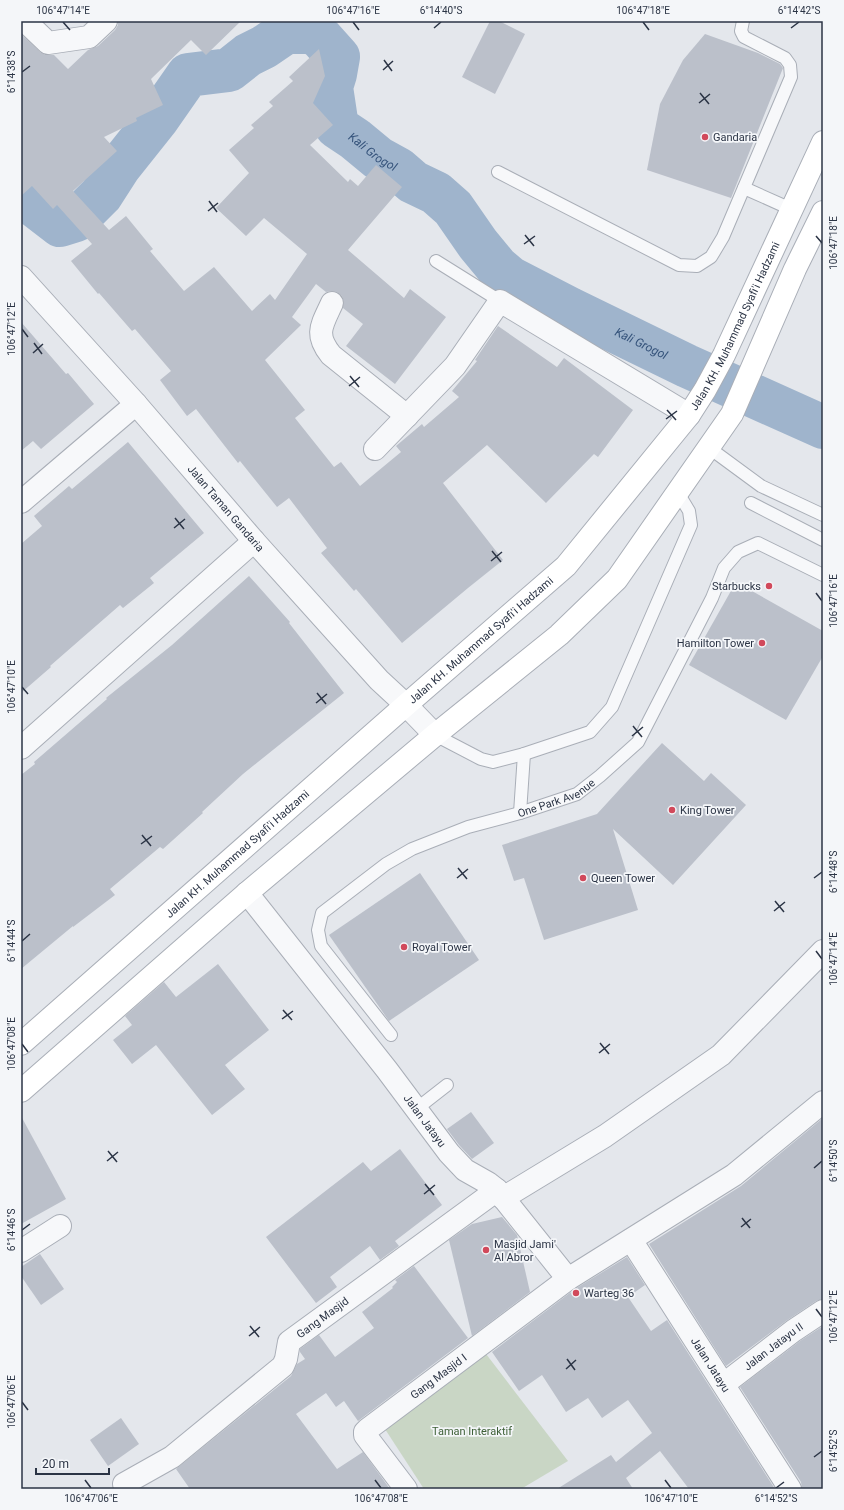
<svg xmlns="http://www.w3.org/2000/svg" width="844" height="1510" font-family="Roboto,sans-serif">
  <style>
    .green { fill: #c9d6c5 }
    .lines { fill: none; stroke-linecap: round; stroke-linejoin: round }
    .river { stroke: #9fb4cc; stroke-width: 44 }
    .building { fill: #bbc0ca }
    .lane-casing { stroke: #a9aeb7; stroke-width: 14 }
    .street-casing { stroke: #a9aeb7; stroke-width: 24 }
    .secondary-casing { stroke: #a9aeb7; stroke-width: 24 }
    .lane { stroke: #f7f8fa; stroke-width: 12 }
    .street { stroke: #f7f8fa; stroke-width: 22 }
    .secondary { stroke: #fff; stroke-width: 22 }
    .ticks { fill: none; stroke: #2b3445; stroke-width: 1.5 }
    .poi-dot { fill: #d1495b; stroke: #f4f6f9; stroke-width: 1.5 }
    .labels { text-anchor: middle; dominant-baseline: central; stroke-width: 3.5; stroke-linejoin: round; paint-order: stroke }
    .poi-label { font-size: 11px; fill: #2b3445; stroke: #f4f6f9; text-anchor: start }
    .street-label { font-size: 11px; fill: #2b3445; stroke: #f4f6f9 }
    .park-label { font-size: 11px; fill: #3f6138; stroke: #f4f6f9 }
    .water-label { font-size: 12px; font-style: italic; fill: #34527a; stroke: #f4f6f9 }
    .neatline { fill: none; stroke: #2b3445; stroke-width: 1.5 }
    .ticks-label { font-size: 10px; text-anchor: middle; fill: #2b3445 }
  </style>
  <rect width="100%" height="100%" fill="#e4e7ec"/>
  <!-- green -->
  <path class="green" d="M 483,1350 L 568,1461 L 521,1489 L 424,1489 L 383,1426 Z"/>
  <g class="lines">
    <!-- river -->
    <path class="river" id="s1" d="M 21,195 L 60,225 L 76,220 L 101,195 L 119,167 L 158,118 L 188,75 L 229,70 L 248,55 L 264,47 L 286,32 L 312,32 L 321,38 L 338,57 L 335,74 L 331,87 L 337,127 L 355,139 L 378,158 L 398,169 L 413,182 L 436,193 L 453,208 L 478,244 L 497,267 L 510,278 L 570,309 L 687,366 L 823,427"/>
  </g>
  <!-- building -->
  <g class="building">
    <path d="M 118,21 L 241,21 L 206,55 L 191,40 L 151,79 L 163,105 L 136,118 L 137,121 L 104,137 L 117,151 L 73,191 L 109,230 L 126,216 L 153,249 L 150,251 L 184,291 L 214,267 L 252,311 L 270,294 L 275,300 L 307,254 L 264,218 L 246,236 L 216,208 L 249,173 L 229,150 L 254,128 L 251,125 L 273,106 L 269,102 L 293,81 L 289,77 L 319,49 L 325,76 L 313,103 L 333,125 L 310,145 L 348,182 L 350,179 L 358,186 L 376,165 L 402,187 L 348,250 L 404,298 L 410,289 L 446,317 L 395,384 L 346,346 L 363,324 L 343,308 L 344,302 L 342,296 L 337,292 L 331,291 L 326,292 L 316,284 L 292,317 L 301,325 L 265,360 L 305,410 L 295,418 L 334,467 L 341,462 L 360,486 L 401,452 L 396,446 L 422,424 L 424,427 L 459,397 L 452,391 L 477,361 L 475,360 L 498,326 L 557,367 L 564,358 L 633,410 L 598,457 L 594,454 L 546,503 L 487,445 L 443,483 L 503,560 L 468,588 L 402,643 L 356,589 L 354,591 L 321,553 L 327,548 L 289,498 L 277,507 L 240,461 L 238,463 L 196,409 L 187,416 L 160,380 L 171,371 L 135,329 L 132,331 L 99,293 L 98,294 L 71,261 L 92,244 L 57,205 L 53,209 L 32,186 L 21,196 L 21,34 L 40,52 L 45,55 L 54,55 L 68,69 L 88,50 L 98,46 L 115,30 L 118,25 Z"/>
    <path d="M 490,21 L 499,21 L 525,34 L 495,94 L 462,77 Z"/>
    <path d="M 705,34 L 758,53 L 780,64 L 783,68 L 731,198 L 647,170 L 660,104 L 683,60 Z"/>
    <path d="M 21,322 L 66,374 L 68,373 L 94,404 L 41,449 L 33,441 L 21,451 Z"/>
    <path d="M 128,442 L 204,533 L 150,578 L 154,583 L 123,608 L 120,605 L 50,666 L 51,667 L 21,693 L 21,544 L 42,526 L 34,516 L 69,486 L 72,489 Z"/>
    <path d="M 249,576 L 290,622 L 289,623 L 344,693 L 243,774 L 202,812 L 203,813 L 163,849 L 160,847 L 110,889 L 115,895 L 73,927 L 73,926 L 21,969 L 21,775 L 35,764 L 34,762 L 107,699 L 106,698 L 172,645 Z"/>
    <path d="M 736,582 L 823,631 L 823,656 L 786,720 L 689,665 Z"/>
    <path d="M 662,743 L 704,781 L 711,773 L 746,805 L 673,885 L 613,829 L 638,910 L 544,940 L 524,878 L 514,881 L 502,845 L 597,814 Z"/>
    <path d="M 420,873 L 479,960 L 389,1021 L 329,935 Z"/>
    <path d="M 218,964 L 269,1030 L 225,1065 L 245,1089 L 212,1115 L 156,1045 L 132,1064 L 113,1040 L 132,1025 L 125,1016 L 164,982 L 176,997 Z"/>
    <path d="M 471,1112 L 494,1143 L 472,1159 L 459,1145 L 447,1129 Z"/>
    <path d="M 21,1116 L 66,1199 L 21,1224 Z"/>
    <path d="M 823,1118 L 823,1299 L 816,1301 L 786,1321 L 726,1366 L 649,1244 L 741,1186 Z"/>
    <path d="M 400,1149 L 442,1205 L 395,1241 L 399,1246 L 380,1260 L 370,1246 L 330,1277 L 337,1287 L 316,1303 L 266,1237 L 363,1162 L 371,1171 Z"/>
    <path d="M 502,1217 L 517,1235 L 530,1292 L 472,1336 L 449,1240 L 472,1224 Z"/>
    <path d="M 40,1254 L 64,1289 L 41,1305 L 21,1276 L 21,1267 Z"/>
    <path d="M 627,1257 L 645,1285 L 628,1297 L 651,1331 L 667,1320 L 775,1489 L 689,1489 L 660,1451 L 626,1478 L 633,1489 L 557,1489 L 611,1455 L 616,1462 L 652,1433 L 628,1400 L 602,1418 L 588,1398 L 566,1412 L 542,1375 L 519,1391 L 492,1352 L 575,1289 Z"/>
    <path d="M 414,1266 L 468,1338 L 358,1421 L 344,1401 L 336,1407 L 326,1393 L 296,1414 L 337,1469 L 363,1452 L 390,1489 L 190,1489 L 176,1469 L 291,1376 L 297,1364 L 305,1359 L 300,1352 L 300,1349 L 319,1335 L 335,1357 L 374,1328 L 362,1312 L 393,1288 L 392,1287 L 397,1282 L 395,1280 Z"/>
    <path d="M 823,1326 L 823,1489 L 802,1489 L 801,1482 L 740,1387 L 800,1341 Z"/>
    <path d="M 121,1418 L 139,1444 L 108,1466 L 90,1440 Z"/>
  </g>
  <g class="lines">
    <!-- lane casing -->
    <g class="lane-casing">
      <g id="lane">
        <path d="M 498,172 L 679,265 L 697,266 L 711,257 L 723,237 L 791,77 L 790,65 L 785,58 L 744,37 L 741,31 L 743,21"/>
        <path d="M 744,188 L 791,209"/>
        <path d="M 436,261 L 500,301"/>
        <path d="M 708,447 L 761,486 L 823,515"/>
        <path d="M 751,503 L 823,540"/>
        <path d="M 435,735 L 481,759 L 493,762 L 524,754 L 590,732 L 612,707 L 691,525 L 689,511 L 677,491"/>
        <path d="M 520,813 L 524,754"/>
        <path id="s2" d="M 391,1035 L 321,946 L 318,930 L 322,913 L 386,864 L 412,849 L 468,827 L 520,813 L 577,794 L 600,776 L 638,742 L 712,598 L 724,568 L 738,552 L 758,543 L 823,575"/>
        <path d="M 415,1110 L 447,1085"/>
      </g>
    </g>
    <!-- street casing -->
    <g class="street-casing">
      <g id="street">
        <path d="M 25,21 L 48,43 L 89,37 L 106,21"/>
        <path id="s3" d="M 21,277 L 136,404 L 254,541 L 379,680 L 406,705 L 435,735"/>
        <path d="M 332,303 C 322,325 314,334 331,355 L 407,416"/>
        <path d="M 375,449 L 455,366 L 500,301 L 689,415"/>
        <path d="M 21,502 L 136,404"/>
        <path d="M 21,748 L 254,541"/>
        <path id="s4" d="M 247,893 L 387,1070 L 449,1153 L 465,1170 L 488,1183 L 497,1190 L 568,1279"/>
        <path d="M 503,1198 L 605,1136 L 721,1055 L 823,951"/>
        <path id="s5" d="M 631,1240 L 790,1489"/>
        <path d="M 21,1251 L 60,1226"/>
        <path id="s6" d="M 724,1384 L 793,1331 L 823,1311"/>
        <path id="s7" d="M 124,1484 L 172,1457 L 283,1366 L 286,1359 L 289,1342 L 497,1190"/>
        <path id="s8" d="M 406,1489 L 365,1435 L 365,1432 L 368,1429 L 568,1279 L 734,1175 L 823,1102"/>
      </g>
    </g>
    <!-- secondary casing -->
    <g class="secondary-casing">
      <g id="secondary">
        <path id="s9" d="M 21,1044 L 406,705 L 566,566 L 689,415 L 705,390 L 724,355 L 823,142"/>
        <path d="M 21,1091 L 247,893 L 435,735 L 559,635 L 617,579 L 732,414 L 795,269 L 823,212"/>
      </g>
    </g>
    <!-- lane -->
    <use href="#lane" class="lane"/>
    <!-- street -->
    <use href="#street" class="street"/>
    <!-- secondary -->
    <use href="#secondary" class="secondary"/>
  </g>
  <!-- ticks -->
  <path class="ticks" d="M 63,22 L 70,30M 353,22 L 359,30M 643,22 L 649,30M 434,28 L 441,22M 791,28 L 799,22M 384,60 L 392,71M 383,70 L 393,61M 22,72 L 30,66M 700,93 L 709,104M 699,103 L 710,94M 209,201 L 217,212M 208,211 L 218,203M 525,235 L 534,246M 816,236 L 822,243M 524,244 L 535,236M 22,329 L 28,337M 34,343 L 42,354M 33,353 L 43,344M 350,376 L 359,387M 349,386 L 360,377M 667,410 L 676,420M 666,419 L 677,411M 175,518 L 184,529M 174,528 L 185,519M 492,551 L 501,562M 491,561 L 502,552M 816,593 L 822,601M 22,687 L 28,694M 317,693 L 326,704M 316,703 L 327,694M 633,726 L 642,737M 632,736 L 643,727M 142,835 L 151,846M 141,844 L 152,836M 458,868 L 467,879M 457,878 L 468,869M 814,878 L 822,872M 775,901 L 784,912M 774,911 L 785,902M 22,941 L 30,934M 816,951 L 822,959M 283,1010 L 292,1020M 282,1019 L 293,1011M 600,1043 L 609,1054M 22,1044 L 28,1052M 599,1053 L 610,1044M 108,1151 L 117,1162M 107,1161 L 118,1152M 814,1168 L 822,1161M 425,1184 L 434,1195M 424,1194 L 435,1185M 742,1218 L 750,1228M 741,1227 L 751,1219M 22,1230 L 30,1224M 816,1309 L 822,1317M 250,1326 L 259,1337M 249,1336 L 260,1327M 567,1359 L 575,1370M 566,1369 L 576,1360M 22,1402 L 28,1410M 814,1457 L 822,1451M 85,1480 L 91,1488M 375,1480 L 381,1488M 665,1480 L 671,1488M 776,1488 L 784,1482"/>
  <!-- markers -->
  <g class="poi-dot">
    <circle cx="705" cy="137" r="4"/>
    <circle cx="769" cy="586" r="4"/>
    <circle cx="762" cy="643" r="4"/>
    <circle cx="672" cy="810" r="4"/>
    <circle cx="583" cy="878" r="4"/>
    <circle cx="404" cy="947" r="4"/>
    <circle cx="486" cy="1250" r="4"/>
    <circle cx="576" cy="1293" r="4"/>
  </g>
  <g class="labels">
    <!-- poi labels -->
    <g class="poi-label">
      <text x="713" y="137">Gandaria</text>
      <text x="761" y="586" text-anchor="end">Starbucks</text>
      <text x="754" y="643" text-anchor="end">Hamilton Tower</text>
      <text x="680" y="810">King Tower</text>
      <text x="591" y="878">Queen Tower</text>
      <text x="412" y="947">Royal Tower</text>
      <text x="494" y="1244">Masjid Jami'<tspan x="494" dy="13">Al Abror</tspan></text>
      <text x="584" y="1293">Warteg 36</text>
    </g>
    <!-- street labels -->
    <g class="street-label">
      <text stroke="none"><textPath href="#s9" startOffset="1020">Jalan KH. Muhammad Syafi'i Hadzami</textPath></text>
      <text stroke="none"><textPath href="#s3" startOffset="309">Jalan Taman Gandaria</textPath></text>
      <text stroke="none"><textPath href="#s9" startOffset="612">Jalan KH. Muhammad Syafi'i Hadzami</textPath></text>
      <text stroke="none"><textPath href="#s2" startOffset="411">One Park Avenue</textPath></text>
      <text stroke="none"><textPath href="#s9" startOffset="288">Jalan KH. Muhammad Syafi'i Hadzami</textPath></text>
      <text stroke="none"><textPath href="#s4" startOffset="289">Jalan Jatayu</textPath></text>
      <text stroke="none"><textPath href="#s7" startOffset="265">Gang Masjid</textPath></text>
      <text stroke="none"><textPath href="#s6" startOffset="62">Jalan Jatayu II</textPath></text>
      <text stroke="none"><textPath href="#s5" startOffset="148">Jalan Jatayu</textPath></text>
      <text stroke="none"><textPath href="#s8" startOffset="163">Gang Masjid I</textPath></text>
    </g>
    <!-- park labels -->
    <g class="park-label">
      <text x="472" y="1431">Taman Interaktif</text>
    </g>
    <!-- water labels -->
    <g class="water-label">
      <text stroke="none"><textPath href="#s1" startOffset="537">Kali Grogol</textPath></text>
      <text stroke="none"><textPath href="#s1" startOffset="873">Kali Grogol</textPath></text>
    </g>
  </g>
  <!-- border -->
  <rect width="844" height="1510" fill="none" stroke="#f4f6f9" stroke-width="44"/>
  <!-- scale -->
  <path d="M36 1468v6h73v-6" fill="none" stroke="#2b3445" stroke-width="2"/>
  <text x="42" y="1468" font-size="12" fill="#2b3445" stroke="#f4f6f9" stroke-width="3" paint-order="stroke">20 m</text>
  <rect x="22" y="22" width="800" height="1466" class="neatline"/>
  <g class="ticks-label">
    <text x="63" y="14">106°47'14"E</text>
    <text x="353" y="14">106°47'16"E</text>
    <text x="441" y="14">6°14'40"S</text>
    <text x="643" y="14">106°47'18"E</text>
    <text x="799" y="14">6°14'42"S</text>
    <text transform="translate(11 72) rotate(-90)" y="4">6°14'38"S</text>
    <text transform="translate(833 243) rotate(-90)" y="4">106°47'18"E</text>
    <text transform="translate(11 329) rotate(-90)" y="4">106°47'12"E</text>
    <text transform="translate(833 601) rotate(-90)" y="4">106°47'16"E</text>
    <text transform="translate(11 687) rotate(-90)" y="4">106°47'10"E</text>
    <text transform="translate(833 872) rotate(-90)" y="4">6°14'48"S</text>
    <text transform="translate(11 941) rotate(-90)" y="4">6°14'44"S</text>
    <text transform="translate(833 959) rotate(-90)" y="4">106°47'14"E</text>
    <text transform="translate(11 1044) rotate(-90)" y="4">106°47'08"E</text>
    <text transform="translate(833 1161) rotate(-90)" y="4">6°14'50"S</text>
    <text transform="translate(11 1230) rotate(-90)" y="4">6°14'46"S</text>
    <text transform="translate(833 1317) rotate(-90)" y="4">106°47'12"E</text>
    <text transform="translate(11 1402) rotate(-90)" y="4">106°47'06"E</text>
    <text transform="translate(833 1451) rotate(-90)" y="4">6°14'52"S</text>
    <text x="91" y="1502">106°47'06"E</text>
    <text x="381" y="1502">106°47'08"E</text>
    <text x="671" y="1502">106°47'10"E</text>
    <text x="776" y="1502">6°14'52"S</text>
  </g>
</svg>
